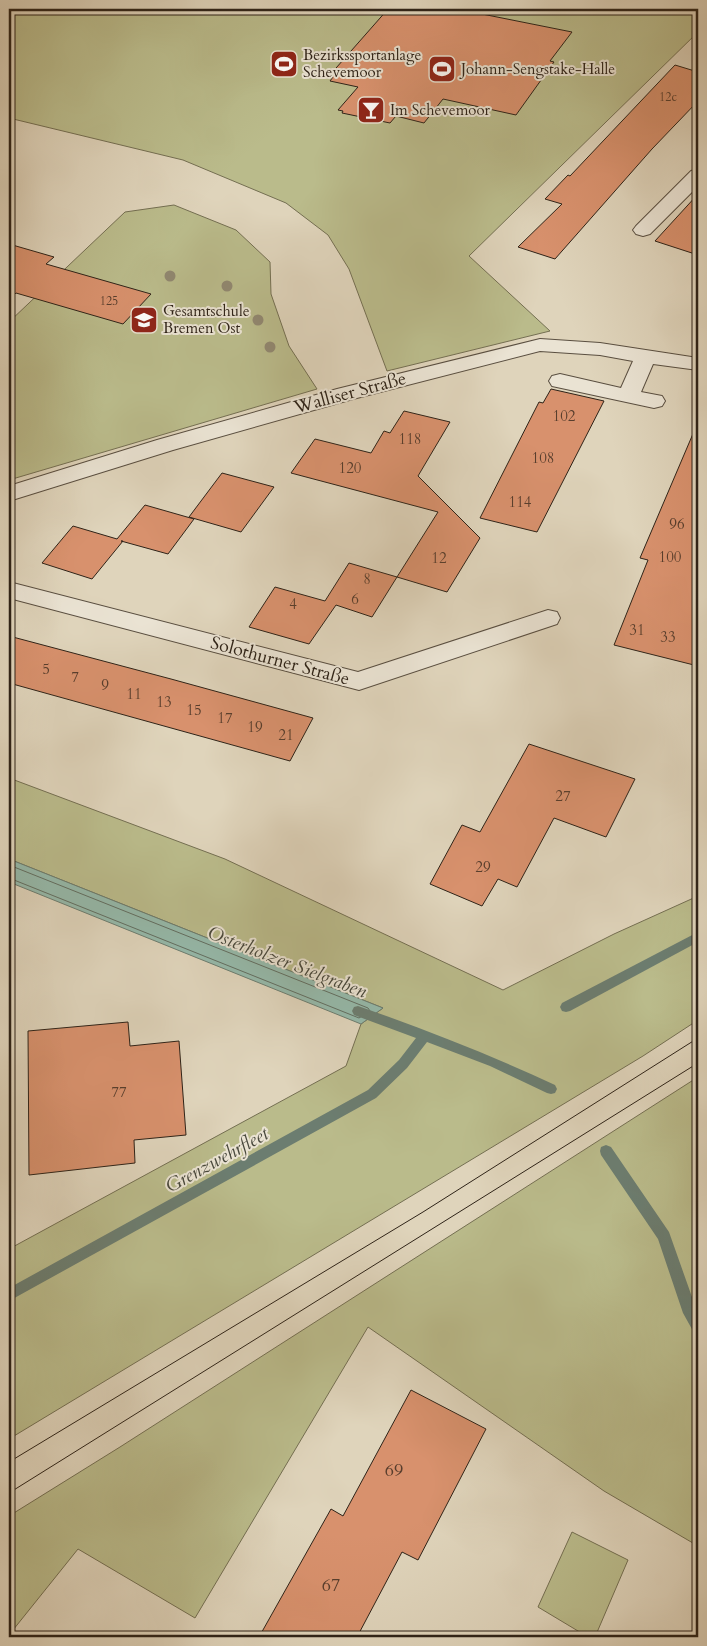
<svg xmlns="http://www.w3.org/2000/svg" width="707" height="1646" font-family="Cardo,serif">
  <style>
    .green { fill: #babb8b; stroke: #746f52 }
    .water { fill: #95b9aa; stroke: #6c7d70 }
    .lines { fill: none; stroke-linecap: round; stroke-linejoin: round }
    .shore { stroke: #626e61; stroke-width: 1 }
    .stream { fill: #6c7d70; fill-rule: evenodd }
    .building { fill: #d8916d; stroke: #2e2318 }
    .minor-casing { stroke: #5a4f41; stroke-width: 2 }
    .minor { fill: #eae3d3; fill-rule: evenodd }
    .tram { stroke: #2e2318; stroke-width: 1 }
    .tree { fill: #918871 }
    .labels { text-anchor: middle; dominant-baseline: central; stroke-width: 4; stroke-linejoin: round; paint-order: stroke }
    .far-number-label { font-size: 12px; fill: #583e2d }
    .far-poi-label { font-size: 15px; fill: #2e2318; stroke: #eae3d3; text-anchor: start }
    .number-label { font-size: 15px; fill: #583e2d }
    .street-label { font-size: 18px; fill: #2e2318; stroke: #eae3d3 }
    .near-number-label { font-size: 18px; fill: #583e2d }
    .water-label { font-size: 19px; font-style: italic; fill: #48483c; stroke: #eae3d3 }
  </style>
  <rect width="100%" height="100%" fill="#dfd4bb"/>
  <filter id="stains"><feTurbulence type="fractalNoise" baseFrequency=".004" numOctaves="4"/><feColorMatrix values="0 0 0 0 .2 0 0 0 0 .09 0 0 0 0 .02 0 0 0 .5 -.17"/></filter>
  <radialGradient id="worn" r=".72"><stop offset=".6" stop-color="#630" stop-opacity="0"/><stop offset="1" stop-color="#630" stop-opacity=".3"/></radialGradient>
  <!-- green -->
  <g class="green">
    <path d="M 9,9 L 698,9 L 698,32 L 469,256 L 550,331 L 387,371 L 349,269 L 328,235 L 286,203 L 183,160 L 9,118 Z"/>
    <path d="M 174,205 L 236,230 L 270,262 L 271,294 L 289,346 L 317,389 L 9,480 L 9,322 L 125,212 Z"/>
    <path d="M 9,778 L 225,859 L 503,990 L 614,934 L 698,896 L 698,1020 L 643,1056 L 9,1439 L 9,1249 L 346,1066 L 361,1024 L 383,1008 L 9,859 Z"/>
    <path d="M 698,1077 L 698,1546 L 604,1491 L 368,1327 L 195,1618 L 78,1549 L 9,1635 L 9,1516 L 120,1447 Z"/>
    <path d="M 572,1532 L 628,1560 L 595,1637 L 588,1637 L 538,1607 Z"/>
  </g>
  <!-- water -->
  <path class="water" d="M 9,859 L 383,1008 L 361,1024 L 9,882 Z"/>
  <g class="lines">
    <!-- shore -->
    <path class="shore" d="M 9,865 L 368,1008 L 370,1011 L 359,1018 L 9,878"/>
    <!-- stream -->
    <g class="stream">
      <path d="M 698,932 L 698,942 L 570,1011 L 566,1012 L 562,1011 L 560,1007 L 562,1003 Z"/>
      <path d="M 358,1006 C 425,1029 490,1055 555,1085 L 557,1089 L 555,1093 L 551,1094 L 547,1093 L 490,1066 L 427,1042 L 407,1068 L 376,1098 L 9,1301 L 9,1288 L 368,1090 L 399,1060 L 416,1038 L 354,1015 L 352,1011 L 354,1007 Z"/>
      <path d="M 606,1145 L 611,1147 L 669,1232 L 698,1314 L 698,1332 L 693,1331 L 683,1313 L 658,1239 L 601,1155 L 600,1151 L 601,1147 Z"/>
    </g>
  </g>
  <!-- building -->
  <g class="building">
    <path d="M 388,9 L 457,9 L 572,32 L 550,61 L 554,62 L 516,115 L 443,99 L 424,123 L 396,116 L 390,123 L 342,113 L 343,111 L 338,110 L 358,87 L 330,81 L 333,77 L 329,76 Z"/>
    <path d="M 675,65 L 698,72 L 698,101 L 652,149 L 555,259 L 518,247 L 562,204 L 545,199 L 568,175 L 570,176 Z"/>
    <path d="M 698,194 L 698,255 L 655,241 Z"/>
    <path d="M 9,244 L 54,257 L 46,264 L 151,294 L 123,324 L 16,293 L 9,300 Z"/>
    <path d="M 551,389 L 604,401 L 537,532 L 480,518 L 539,402 L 543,403 Z"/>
    <path d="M 404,411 L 450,422 L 418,476 L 480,538 L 447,592 L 397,577 L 438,512 L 291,473 L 315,439 L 371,453 L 384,431 L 390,433 Z"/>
    <path d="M 698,422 L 698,666 L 614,645 L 648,560 L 640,558 Z"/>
    <path d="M 222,473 L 274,487 L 241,532 L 189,517 Z"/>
    <path d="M 145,505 L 194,519 L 168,554 L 121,541 L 123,541 L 92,579 L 42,563 L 73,526 L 117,539 Z"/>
    <path d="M 349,563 L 397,577 L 372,617 L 336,605 L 309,644 L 249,627 L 275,587 L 325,601 Z"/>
    <path d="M 9,636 L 171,679 L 313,718 L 290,761 L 9,683 Z"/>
    <path d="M 529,744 L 635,779 L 606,837 L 554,818 L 517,887 L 498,879 L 482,906 L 430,884 L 462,825 L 480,832 Z"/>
    <path d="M 128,1022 L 130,1046 L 179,1041 L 186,1135 L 134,1140 L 135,1163 L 29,1175 L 28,1031 Z"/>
    <path d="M 411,1390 L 486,1429 L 418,1560 L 402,1552 L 357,1637 L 259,1637 L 331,1509 L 343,1516 Z"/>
  </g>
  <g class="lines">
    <!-- minor casing -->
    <g class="minor-casing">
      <g id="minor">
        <path d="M 698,169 L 698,186 L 650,234 L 643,236 L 636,234 L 633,230 L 636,226 L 691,171 Z"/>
        <path d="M 540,339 L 600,343 L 698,358 L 698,370 L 653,364 L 641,392 L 662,396 L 665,401 L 662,406 L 654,408 L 552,386 L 549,381 L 552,376 L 560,374 L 621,388 L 633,361 L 600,355 L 540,351 L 353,399 L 173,450 L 9,501 L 9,486 L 157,440 L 337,389 Z"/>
        <path d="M 9,582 L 358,672 L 548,610 L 557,612 L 560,618 L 557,624 L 359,690 L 9,598 Z"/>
      </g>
    </g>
    <!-- minor -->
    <use href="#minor" class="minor"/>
    <!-- tram -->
    <g class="tram">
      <path d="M 9,1462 L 423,1212 L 698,1038"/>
      <path d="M 9,1493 L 698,1063"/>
    </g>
  </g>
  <!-- trees -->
  <g class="tree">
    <circle cx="170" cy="276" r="5.5"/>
    <circle cx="227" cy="286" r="5.5"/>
    <circle cx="258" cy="320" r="5.5"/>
    <circle cx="270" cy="347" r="5.5"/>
  </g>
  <!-- icons -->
  <defs>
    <g id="stadium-square" transform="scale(1.4375)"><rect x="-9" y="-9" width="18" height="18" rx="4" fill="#8f2418" stroke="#eae3d3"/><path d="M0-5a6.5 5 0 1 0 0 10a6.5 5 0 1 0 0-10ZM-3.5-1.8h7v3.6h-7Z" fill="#fff"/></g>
    <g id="bar-square" transform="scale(1.4375)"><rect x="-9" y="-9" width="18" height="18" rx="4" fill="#8f2418" stroke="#eae3d3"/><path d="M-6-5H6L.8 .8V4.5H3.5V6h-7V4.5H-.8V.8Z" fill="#fff"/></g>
    <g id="school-square" transform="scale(1.4375)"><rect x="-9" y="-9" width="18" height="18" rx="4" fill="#8f2418" stroke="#eae3d3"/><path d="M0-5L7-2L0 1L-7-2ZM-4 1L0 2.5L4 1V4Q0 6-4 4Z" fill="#fff"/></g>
  </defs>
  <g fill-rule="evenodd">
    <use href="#stadium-square" x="284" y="64"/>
    <use href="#stadium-square" x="442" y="69"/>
    <use href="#bar-square" x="371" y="110"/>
    <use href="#school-square" x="144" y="320"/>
  </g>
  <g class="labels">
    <!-- far-number labels -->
    <g class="far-number-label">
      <text x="668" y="97">12c</text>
      <text x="109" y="301">125</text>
    </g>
    <!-- far-poi labels -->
    <g class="far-poi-label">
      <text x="303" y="55">Bezirkssportanlage<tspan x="303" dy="17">Schevemoor</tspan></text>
      <text x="461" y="69">Johann-Sengstake-Halle</text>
      <text x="390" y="110">Im Schevemoor</text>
      <text x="163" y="311">Gesamtschule<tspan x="163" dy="17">Bremen Ost</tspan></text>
    </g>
    <!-- number labels -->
    <g class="number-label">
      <text x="564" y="416">102</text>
      <text x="410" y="439">118</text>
      <text x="543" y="458">108</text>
      <text x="350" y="468">120</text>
      <text x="520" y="502">114</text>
      <text x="677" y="524">96</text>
      <text x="670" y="557">100</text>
      <text x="439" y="558">12</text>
      <text x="367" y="579">8</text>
      <text x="355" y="599">6</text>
      <text x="293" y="604">4</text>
      <text x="637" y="630">31</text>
      <text x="668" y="637">33</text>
      <text x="46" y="669">5</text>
      <text x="75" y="677">7</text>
      <text x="105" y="685">9</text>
      <text x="134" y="694">11</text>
      <text x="164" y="702">13</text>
      <text x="194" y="710">15</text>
      <text x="225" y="718">17</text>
      <text x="255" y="727">19</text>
      <text x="286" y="735">21</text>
      <text x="563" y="796">27</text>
      <text x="483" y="867">29</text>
      <text x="119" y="1092">77</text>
    </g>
    <!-- street labels -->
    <g class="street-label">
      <text transform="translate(350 393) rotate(-15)">Walliser Straße</text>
      <text transform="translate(280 661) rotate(15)">Solothurner Straße</text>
    </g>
    <!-- near-number labels -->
    <g class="near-number-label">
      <text x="394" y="1470">69</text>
      <text x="331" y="1585">67</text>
    </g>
    <!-- water labels -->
    <g class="water-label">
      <text transform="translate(287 962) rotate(21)">Osterholzer Sielgraben</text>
      <text transform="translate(217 1160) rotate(-29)">Grenzwehrfleet</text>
    </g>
  </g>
  <!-- margin -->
  <rect width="707" height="1646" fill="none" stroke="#dfd4bb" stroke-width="30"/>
  <rect x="10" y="10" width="687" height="1626" fill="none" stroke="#2e2318" stroke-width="2.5"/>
  <rect x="15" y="15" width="677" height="1616" fill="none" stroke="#2e2318"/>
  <rect width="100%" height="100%" filter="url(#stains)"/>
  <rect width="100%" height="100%" fill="url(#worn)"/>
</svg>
